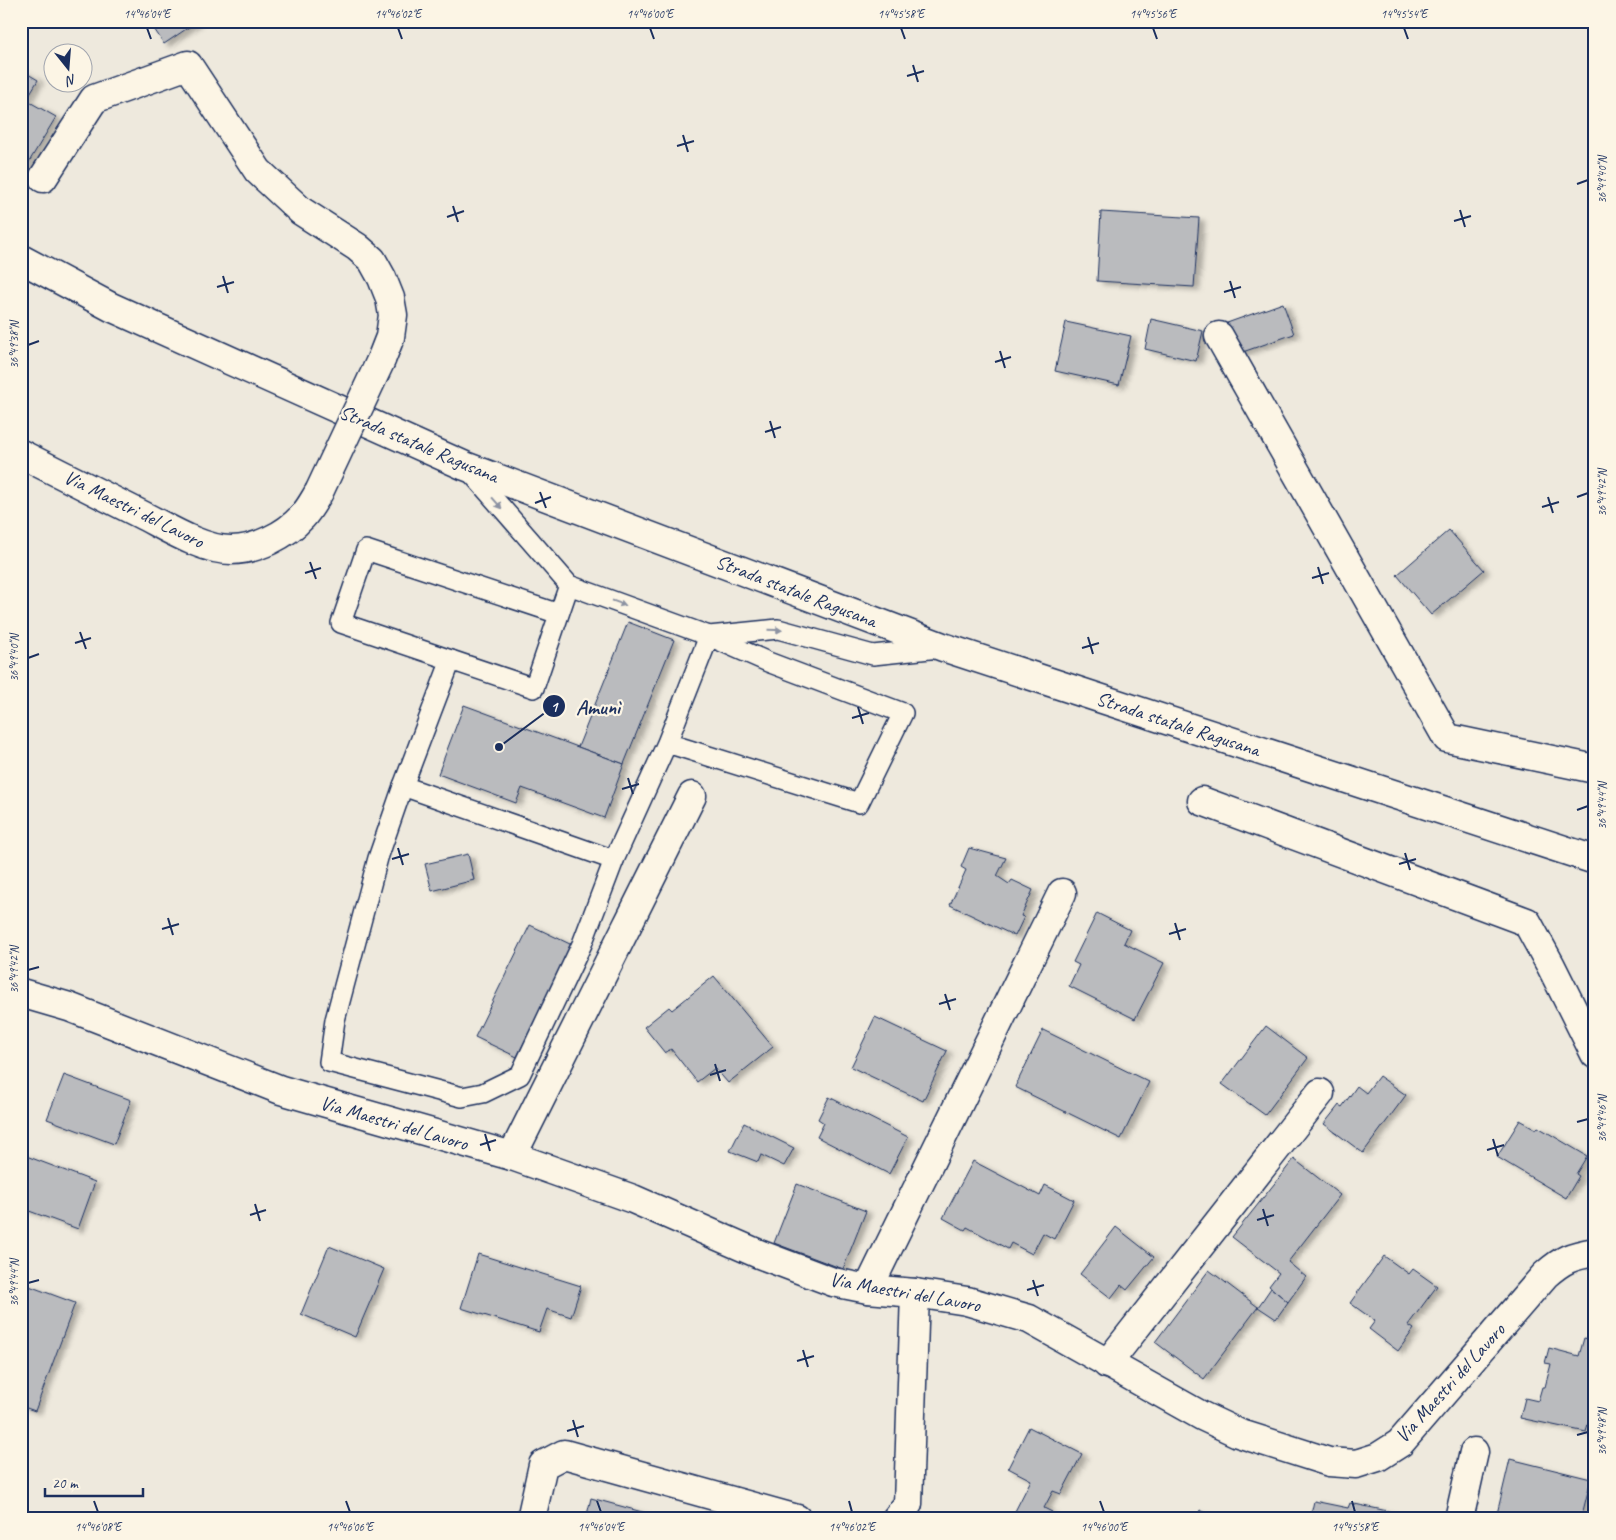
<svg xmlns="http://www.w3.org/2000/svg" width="1616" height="1540" font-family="Caveat,sans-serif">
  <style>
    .building { fill: #babbbe; stroke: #1b2f5e; filter: url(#shadow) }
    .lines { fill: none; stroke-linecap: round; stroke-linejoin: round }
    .lane-casing { stroke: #1b2f5e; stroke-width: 22 }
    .street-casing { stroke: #1b2f5e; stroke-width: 31 }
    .primary-casing { stroke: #1b2f5e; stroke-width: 31 }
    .lane { stroke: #fcf5e5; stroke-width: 19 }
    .street { stroke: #fcf5e5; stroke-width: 28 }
    .primary { stroke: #fcf5e5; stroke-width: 28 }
    .street-bridge-casing { stroke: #1b2f5e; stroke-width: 31; stroke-linecap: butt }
    .street-bridge { stroke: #fcf5e5; stroke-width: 28 }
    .oneway { fill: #8c92a2 }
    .ticks { fill: none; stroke: #1b2f5e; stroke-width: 2 }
    .labels { text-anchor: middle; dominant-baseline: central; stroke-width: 4.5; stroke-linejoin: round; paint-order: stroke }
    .street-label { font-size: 20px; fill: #1b2f5e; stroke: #fcf5e5 }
    .leader { fill: none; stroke: #1b2f5e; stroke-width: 2 }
    .callout-dot { fill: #1b2f5e; stroke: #fcf5e5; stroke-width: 2 }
    .mark-label { font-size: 15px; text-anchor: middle; font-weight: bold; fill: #fff }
    .callout-label { font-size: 21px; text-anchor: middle; font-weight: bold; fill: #1b2f5e; stroke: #fcf5e5; stroke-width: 4.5; stroke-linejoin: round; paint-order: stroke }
    .neatline { fill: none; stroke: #1b2f5e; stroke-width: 2 }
    .ticks-label { font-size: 12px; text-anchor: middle; fill: #1b2f5e }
  </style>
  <defs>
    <filter id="shadow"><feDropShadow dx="5.5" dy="3" stdDeviation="2.5" flood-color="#0004"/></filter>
  </defs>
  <rect width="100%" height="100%" fill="#eee9dd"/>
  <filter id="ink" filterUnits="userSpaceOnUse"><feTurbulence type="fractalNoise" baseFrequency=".02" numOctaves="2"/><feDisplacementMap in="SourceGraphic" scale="10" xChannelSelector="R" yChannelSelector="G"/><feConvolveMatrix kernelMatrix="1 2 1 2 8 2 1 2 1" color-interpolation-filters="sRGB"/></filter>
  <g filter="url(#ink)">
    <!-- building -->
    <g class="building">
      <path d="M 149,21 L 198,21 L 164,44 Z"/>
      <path d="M 21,70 L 38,80 L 26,100 L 56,117 L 21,175 L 21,108 L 24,103 L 21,101 Z"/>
      <path d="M 1101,212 L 1199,218 L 1194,287 L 1097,281 Z"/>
      <path d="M 1283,303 L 1294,334 L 1237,354 L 1227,323 Z"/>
      <path d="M 1151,319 L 1203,331 L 1196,361 L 1145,349 Z"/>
      <path d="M 1066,322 L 1131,336 L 1119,385 L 1055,371 Z"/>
      <path d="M 1449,530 L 1484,570 L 1431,615 L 1397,575 Z"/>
      <path d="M 628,622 L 674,640 L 624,764 L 578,747 Z"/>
      <path d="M 464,705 L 624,764 L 604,818 L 522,788 L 516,803 L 438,774 Z"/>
      <path d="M 969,848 L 1006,858 L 997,876 L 1009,884 L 1012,880 L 1033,890 L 1021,916 L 1024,917 L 1015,936 L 950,905 L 966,870 L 961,867 Z"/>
      <path d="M 468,854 L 474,880 L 432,891 L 425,864 Z"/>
      <path d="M 1097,913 L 1130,930 L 1124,943 L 1164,963 L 1135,1019 L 1069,986 L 1079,965 L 1073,962 Z"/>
      <path d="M 530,925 L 572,945 L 517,1057 L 475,1037 Z"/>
      <path d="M 714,976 L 773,1047 L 728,1083 L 715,1068 L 697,1082 L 671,1049 L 665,1053 L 644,1027 L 669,1007 L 672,1010 Z"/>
      <path d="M 875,1017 L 947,1051 L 923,1101 L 851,1067 Z"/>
      <path d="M 1266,1026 L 1308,1058 L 1265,1115 L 1222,1084 Z"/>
      <path d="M 1043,1030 L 1149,1082 L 1121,1139 L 1015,1087 Z"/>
      <path d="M 64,1075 L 131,1100 L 114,1144 L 47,1119 Z"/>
      <path d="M 1379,1076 L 1406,1095 L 1363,1153 L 1324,1124 L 1339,1105 L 1342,1107 L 1357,1086 L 1366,1093 Z"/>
      <path d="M 829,1097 L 908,1137 L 889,1174 L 817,1137 L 824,1123 L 818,1119 Z"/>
      <path d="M 1520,1120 L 1536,1129 L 1538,1127 L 1587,1156 L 1576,1174 L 1579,1176 L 1566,1198 L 1497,1157 Z"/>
      <path d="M 744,1123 L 794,1148 L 784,1166 L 761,1155 L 758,1162 L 730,1151 Z"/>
      <path d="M 21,1154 L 95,1182 L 78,1229 L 21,1208 Z"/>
      <path d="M 1294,1159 L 1340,1195 L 1288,1262 L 1306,1277 L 1288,1302 L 1269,1286 L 1279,1273 L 1232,1237 Z"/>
      <path d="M 973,1161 L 1040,1196 L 1045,1185 L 1074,1200 L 1054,1239 L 1043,1233 L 1032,1254 L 1011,1243 L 1008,1249 L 967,1227 L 965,1230 L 943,1218 Z"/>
      <path d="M 797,1184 L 866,1211 L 843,1269 L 774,1243 Z"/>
      <path d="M 1116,1227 L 1154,1257 L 1127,1290 L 1121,1285 L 1111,1298 L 1080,1274 Z"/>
      <path d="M 329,1246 L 384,1269 L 355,1337 L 301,1314 Z"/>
      <path d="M 478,1254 L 581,1286 L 571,1317 L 547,1309 L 539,1332 L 461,1308 Z"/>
      <path d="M 1384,1256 L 1409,1274 L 1413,1269 L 1437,1286 L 1408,1325 L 1414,1329 L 1398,1351 L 1369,1329 L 1375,1321 L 1350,1303 Z"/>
      <path d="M 1209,1270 L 1258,1307 L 1204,1379 L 1155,1342 Z"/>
      <path d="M 21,1283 L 75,1303 L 35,1411 L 21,1406 Z"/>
      <path d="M 1271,1288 L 1288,1302 L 1276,1319 L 1258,1307 Z"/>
      <path d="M 1584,1338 L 1595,1341 L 1595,1385 L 1590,1403 L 1593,1403 L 1586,1432 L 1520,1418 L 1525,1398 L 1538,1401 L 1542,1387 L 1545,1387 L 1551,1364 L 1545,1363 L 1549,1348 L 1579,1356 Z"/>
      <path d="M 1029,1427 L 1082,1454 L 1061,1494 L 1053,1491 L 1044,1508 L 1052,1512 L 1048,1519 L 1011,1519 L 1031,1480 L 1008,1468 Z"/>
      <path d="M 1510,1459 L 1591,1479 L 1581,1519 L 1496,1518 Z"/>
      <path d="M 591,1498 L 657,1516 L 656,1519 L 586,1519 Z"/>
      <path d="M 1314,1501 L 1348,1508 L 1350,1503 L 1411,1516 L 1410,1519 L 1310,1519 Z"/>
      <path d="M 1200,1510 L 1219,1519 L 1197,1519 Z"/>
    </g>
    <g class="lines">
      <!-- lane casing -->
      <g class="lane-casing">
        <g id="lane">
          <path d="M 468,469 L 569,585 L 709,636 L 778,629 L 873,655 L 939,648"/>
          <path d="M 559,614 L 366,550 L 341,623 L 534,688 L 569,585"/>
          <path d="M 451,660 L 403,786 L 378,858 L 335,1020 L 329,1062 L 462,1097 L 483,1093 L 520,1075 L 582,944 L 614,860 L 667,743 L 709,636 L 768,662 L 903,713 L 859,803 L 667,743"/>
          <path d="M 403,786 L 614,860"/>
        </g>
      </g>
      <!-- street casing -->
      <g class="street-casing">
        <g id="street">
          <path d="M 43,178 L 94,99 L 188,65 L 258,171 L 301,211 L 357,247 L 372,260 L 382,278 L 390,298 L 393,315 L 390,337 L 381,360"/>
          <path d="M 1219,336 L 1447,738 L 1595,769"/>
          <path d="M 21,454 C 61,474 100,494 140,514 C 166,527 202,550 231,550 C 256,550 286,535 302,517 C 309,510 314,500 319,492"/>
          <path d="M 1202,801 L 1527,922 L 1551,966 L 1595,1054"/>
          <path d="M 21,993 L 69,1007 L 281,1090 L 512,1156 L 633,1199 L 759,1254 L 833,1282 L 868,1289 L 915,1293 L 967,1301 L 1029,1319 L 1202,1416 L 1238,1433 L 1329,1462 L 1356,1464 L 1378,1457 L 1400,1443 L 1545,1275 C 1563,1259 1571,1256 1595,1252"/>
          <path d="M 512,1156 L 692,796"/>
          <path d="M 868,1289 L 1062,893"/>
          <path d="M 1107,1364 L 1320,1093"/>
          <path d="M 531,1519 L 543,1465 L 564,1454 L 797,1519"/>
          <path d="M 896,1519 L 908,1504 L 915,1293"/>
          <path d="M 1459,1519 L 1474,1452"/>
        </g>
      </g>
      <!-- primary casing -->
      <g class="primary-casing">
        <path id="primary" d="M 21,259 L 111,307 L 465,466 L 943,647 L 1595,860"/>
      </g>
      <!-- lane -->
      <use href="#lane" class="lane"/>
      <!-- street -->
      <use href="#street" class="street"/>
      <!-- primary -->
      <use href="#primary" class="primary"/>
      <!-- street-bridge casing -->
      <g class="street-bridge-casing">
        <path id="street-bridge" d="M 319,492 L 381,360"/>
      </g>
      <!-- street-bridge -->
      <use href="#street-bridge" class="street-bridge"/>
    </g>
    <!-- one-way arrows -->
    <defs><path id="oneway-solid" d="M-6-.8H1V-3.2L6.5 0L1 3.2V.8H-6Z" transform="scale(1.25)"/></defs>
    <g class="oneway">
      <use href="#oneway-solid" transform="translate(497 503) rotate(49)"/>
      <use href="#oneway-solid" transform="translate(619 603) rotate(20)"/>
      <use href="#oneway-solid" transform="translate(775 630) rotate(2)"/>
    </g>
  </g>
  <!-- ticks -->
  <path class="ticks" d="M 147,28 L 151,39M 398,28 L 402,39M 650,28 L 654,39M 901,28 L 905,39M 1153,28 L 1157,39M 1404,28 L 1408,39M 913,65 L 918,82M 907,76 L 924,71M 683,135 L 688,152M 677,146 L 694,141M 1577,184 L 1588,180M 453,206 L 458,222M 1460,210 L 1465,227M 447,217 L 464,211M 1454,221 L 1471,216M 223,276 L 228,293M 1230,281 L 1235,298M 217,287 L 234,282M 1224,292 L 1241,287M 28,345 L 39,341M 1000,351 L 1005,368M 995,362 L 1011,357M 770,421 L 775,438M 765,432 L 781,427M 540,492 L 546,508M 1548,497 L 1553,513M 1577,497 L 1588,493M 535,503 L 551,497M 1542,507 L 1559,502M 310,562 L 316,579M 1318,567 L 1323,584M 305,573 L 321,568M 1312,578 L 1329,573M 80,632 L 86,649M 1088,637 L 1093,654M 75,643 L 91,638M 1082,648 L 1099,643M 28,658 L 39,654M 858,707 L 863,724M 852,718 L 869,713M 628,778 L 633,794M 622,789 L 639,784M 1577,810 L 1588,806M 398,848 L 403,865M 1405,853 L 1410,870M 392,859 L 409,854M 1399,864 L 1416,859M 168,918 L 173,935M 1175,923 L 1180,940M 162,929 L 179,924M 1169,934 L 1186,929M 28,970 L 39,967M 945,994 L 950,1010M 939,1004 L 956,999M 715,1064 L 720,1081M 710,1075 L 726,1070M 1577,1122 L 1588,1119M 485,1134 L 490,1151M 1493,1139 L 1498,1156M 480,1145 L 496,1140M 1487,1150 L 1504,1145M 255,1204 L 260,1221M 1263,1209 L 1268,1226M 250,1215 L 266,1210M 1257,1220 L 1274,1215M 1033,1280 L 1038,1296M 28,1283 L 39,1280M 1027,1290 L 1044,1285M 803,1350 L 808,1367M 797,1361 L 814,1356M 573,1420 L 578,1437M 567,1431 L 584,1426M 1577,1435 L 1588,1432M 94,1501 L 98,1512M 346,1501 L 350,1512M 597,1501 L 601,1512M 849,1501 L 852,1512M 1100,1501 L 1104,1512M 1352,1501 L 1355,1512"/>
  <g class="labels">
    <!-- street labels -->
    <g class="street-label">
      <text transform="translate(419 444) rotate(23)">Strada statale Ragusana</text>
      <text transform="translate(134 509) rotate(26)">Via Maestri del Lavoro</text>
      <text transform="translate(796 591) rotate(21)">Strada statale Ragusana</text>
      <text transform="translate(1178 724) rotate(18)">Strada statale Ragusana</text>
      <text transform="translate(394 1123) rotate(16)">Via Maestri del Lavoro</text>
      <text transform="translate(905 1292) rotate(10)">Via Maestri del Lavoro</text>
      <text transform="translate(1450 1383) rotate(-48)">Via Maestri del Lavoro</text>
    </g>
  </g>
  <!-- callouts -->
  <path class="leader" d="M499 747L554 706"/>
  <g class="callout-dot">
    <circle cx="499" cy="747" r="5"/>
    <circle cx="554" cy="706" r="12"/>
  </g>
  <g class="mark-label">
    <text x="554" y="712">1</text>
  </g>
  <g class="callout-label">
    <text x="598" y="714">Amunì</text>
  </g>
  <!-- margin -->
  <rect width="1616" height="1540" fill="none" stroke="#fcf5e5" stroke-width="55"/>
  <!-- north arrow -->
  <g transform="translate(68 68) rotate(163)"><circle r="24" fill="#fcf5e5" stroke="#a2a6af"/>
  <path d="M0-4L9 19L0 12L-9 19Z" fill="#1b2f5e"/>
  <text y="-8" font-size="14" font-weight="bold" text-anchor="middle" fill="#1b2f5e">N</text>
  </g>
  <!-- scale -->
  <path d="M45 1488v8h98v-8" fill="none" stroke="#1b2f5e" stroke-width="2.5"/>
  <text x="52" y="1488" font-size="15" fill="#1b2f5e" stroke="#fcf5e5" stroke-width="4" paint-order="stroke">20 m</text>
  <rect x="28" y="28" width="1560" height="1484" class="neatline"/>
  <g class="ticks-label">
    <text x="147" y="18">14°46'04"E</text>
    <text x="398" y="18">14°46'02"E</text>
    <text x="650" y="18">14°46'00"E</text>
    <text x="901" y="18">14°45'58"E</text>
    <text x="1153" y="18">14°45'56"E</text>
    <text x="1404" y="18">14°45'54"E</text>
    <text transform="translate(1602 180) rotate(-90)" y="4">36°49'40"N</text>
    <text transform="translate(14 345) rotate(-90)" y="4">36°49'38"N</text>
    <text transform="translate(1602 493) rotate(-90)" y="4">36°49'42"N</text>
    <text transform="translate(14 658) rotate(-90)" y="4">36°49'40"N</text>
    <text transform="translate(1602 806) rotate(-90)" y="4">36°49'44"N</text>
    <text transform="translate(14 970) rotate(-90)" y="4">36°49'42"N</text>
    <text transform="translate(1602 1119) rotate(-90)" y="4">36°49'46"N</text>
    <text transform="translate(14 1283) rotate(-90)" y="4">36°49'44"N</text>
    <text transform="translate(1602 1432) rotate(-90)" y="4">36°49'48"N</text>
    <text x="98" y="1531">14°46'08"E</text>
    <text x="350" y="1531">14°46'06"E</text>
    <text x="601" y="1531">14°46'04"E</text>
    <text x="852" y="1531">14°46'02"E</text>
    <text x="1104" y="1531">14°46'00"E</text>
    <text x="1355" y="1531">14°45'58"E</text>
  </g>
</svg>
